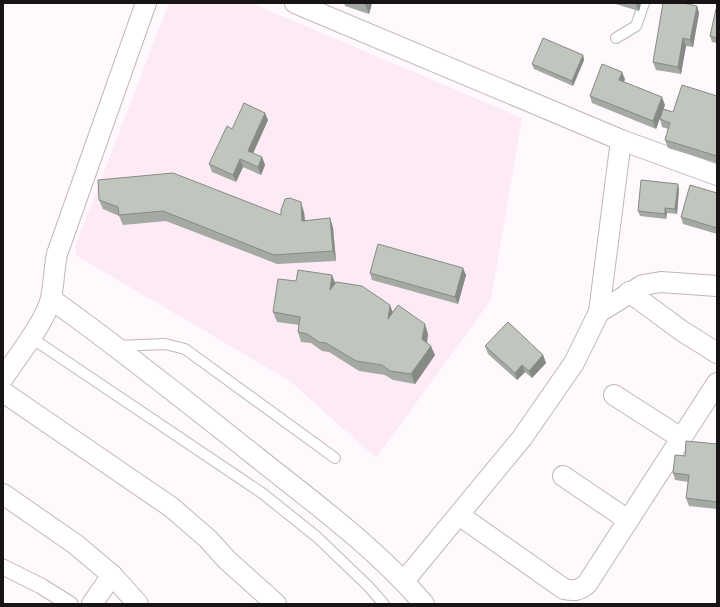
<svg xmlns="http://www.w3.org/2000/svg" width="720" height="607" font-family="Quicksand,sans-serif">
  <style>
    .built { fill: #fcebf5 }
    .lines { fill: none; stroke-linecap: round; stroke-linejoin: round }
    .service-casing { stroke: #c0b7bc; stroke-width: 12 }
    .pedestrian-casing { stroke: #c0b7bc; stroke-width: 17 }
    .minor-casing { stroke: #c0b7bc; stroke-width: 22 }
    .service { stroke: #fff; stroke-width: 10 }
    .pedestrian { stroke: #fff; stroke-width: 15 }
    .minor { stroke: #fff; stroke-width: 20 }
    .wall { fill: #a5a9a3 }
    .shaded-wall { fill: #868a85 }
    .building { fill: #c0c5be; stroke: #868a85 }
  </style>
  <rect width="100%" height="100%" fill="#fff8fc"/>
  <!-- built -->
  <path class="built" d="M 169,3 L 251,3 L 522,118 L 491,300 L 376,458 L 290,381 L 77,256 L 75,247 Z"/>
  <g class="lines">
    <!-- service casing -->
    <g class="service-casing">
      <g id="service">
        <path d="M 616,38 L 636,26 L 644,3"/>
        <path d="M 30,337 L 262,493 L 317,537 L 368,586 L 384,604"/>
        <path d="M 117,346 L 165,344 L 185,349 L 335,458"/>
      </g>
    </g>
    <!-- pedestrian casing -->
    <g class="pedestrian-casing">
      <path id="pedestrian" d="M 3,567 L 41,586 L 70,604"/>
    </g>
    <!-- minor casing -->
    <g class="minor-casing">
      <g id="minor">
        <path d="M 295,3 L 621,140 L 717,175"/>
        <path d="M 629,292 L 682,331 L 717,353"/>
        <path d="M 51,299 C 120,348 187,402 254,455 C 313,502 375,547 424,604"/>
        <path d="M 599,312 L 643,285 L 661,282 L 717,286"/>
        <path d="M 3,378 C 16,359 47,319 51,298 C 54,283 54,269 57,254 L 146,3"/>
        <path d="M 3,392 L 171,507 L 208,539 L 227,560 L 276,604"/>
        <path d="M 614,395 L 681,438"/>
        <path d="M 563,476 L 628,520"/>
        <path d="M 3,494 L 75,544 L 112,575 L 138,604"/>
        <path d="M 459,515 L 564,589 C 574,591 579,591 587,584 L 717,383"/>
        <path d="M 404,581 L 522,438 L 574,363 L 599,312 L 621,140"/>
        <path d="M 92,604 L 112,575"/>
      </g>
    </g>
    <!-- service -->
    <use href="#service" class="service"/>
    <!-- pedestrian -->
    <use href="#pedestrian" class="pedestrian"/>
    <!-- minor -->
    <use href="#minor" class="minor"/>
  </g>
  <!-- wall -->
  <g class="wall">
    <path d="M 344,3 L 372,3 L 369,14 L 345,6 Z"/>
    <path d="M 612,3 L 641,3 L 639,11 Z"/>
    <path d="M 697,6 L 699,13 L 693,47 L 686,46 L 681,74 L 656,70 L 653,62 Z"/>
    <path d="M 717,9 L 717,43 L 712,42 L 710,36 Z"/>
    <path d="M 583,55 L 584,60 L 573,86 L 534,69 L 532,64 Z"/>
    <path d="M 625,79 L 624,82 L 665,105 L 663,109 L 673,112 L 717,96 L 717,163 L 668,148 L 665,140 L 668,129 L 662,127 L 660,119 L 661,115 L 656,129 L 592,103 L 590,96 Z"/>
    <path d="M 268,120 L 253,153 L 262,157 L 265,165 L 261,175 L 243,167 L 236,182 L 212,172 L 209,164 Z"/>
    <path d="M 679,189 L 677,214 L 667,213 L 666,219 L 640,216 L 638,211 Z"/>
    <path d="M 717,193 L 717,234 L 683,224 L 681,217 Z"/>
    <path d="M 99,200 L 281,215 L 304,212 L 305,221 L 330,218 L 333,228 L 336,261 L 277,264 L 166,221 L 123,225 L 119,216 L 103,209 Z"/>
    <path d="M 370,273 L 466,275 L 458,304 L 372,280 Z"/>
    <path d="M 296,281 L 335,283 L 393,312 L 428,334 L 427,342 L 435,355 L 415,384 L 393,380 L 385,375 L 359,371 L 329,352 L 322,351 L 311,343 L 301,342 L 298,332 L 299,325 L 277,322 L 273,312 Z"/>
    <path d="M 485,346 L 543,355 L 546,363 L 532,378 L 525,372 L 517,380 L 488,354 Z"/>
    <path d="M 717,444 L 717,509 L 689,506 L 686,498 L 688,482 L 675,480 L 673,473 L 685,456 Z"/>
  </g>
  <!-- shaded-wall -->
  <g class="shaded-wall">
    <path d="M 366,3 L 372,3 L 369,14 L 365,4 Z"/>
    <path d="M 636,3 L 641,3 L 639,11 L 636,4 Z"/>
    <path d="M 697,6 L 699,13 L 693,47 L 690,40 Z"/>
    <path d="M 683,38 L 686,46 L 681,74 L 678,67 Z"/>
    <path d="M 583,55 L 584,60 L 573,86 L 572,81 Z"/>
    <path d="M 622,72 L 625,79 L 622,87 L 619,80 Z"/>
    <path d="M 662,97 L 665,105 L 656,129 L 653,121 Z"/>
    <path d="M 265,113 L 268,120 L 251,158 L 248,151 Z"/>
    <path d="M 262,157 L 265,165 L 261,175 L 258,167 Z"/>
    <path d="M 240,159 L 243,167 L 236,182 L 233,175 Z"/>
    <path d="M 678,184 L 679,189 L 677,214 L 675,209 Z"/>
    <path d="M 301,202 L 304,212 L 306,231 L 302,221 Z"/>
    <path d="M 665,208 L 667,213 L 666,219 L 665,214 Z"/>
    <path d="M 330,218 L 333,228 L 336,261 L 333,251 Z"/>
    <path d="M 463,268 L 466,275 L 458,304 L 455,297 Z"/>
    <path d="M 332,275 L 336,285 L 330,290 Z"/>
    <path d="M 390,305 L 394,315 L 388,319 Z"/>
    <path d="M 425,324 L 428,334 L 426,349 L 422,339 Z"/>
    <path d="M 431,346 L 435,355 L 415,384 L 411,374 Z"/>
    <path d="M 543,355 L 546,363 L 532,378 L 529,371 Z"/>
    <path d="M 522,365 L 525,372 L 517,380 L 515,373 Z"/>
  </g>
  <!-- building -->
  <g class="building">
    <path d="M 663,3 L 683,3 L 697,6 L 690,40 L 683,38 L 678,67 L 653,62 Z"/>
    <path d="M 716,9 L 717,9 L 717,38 L 710,36 Z"/>
    <path d="M 543,38 L 583,55 L 572,81 L 532,64 Z"/>
    <path d="M 602,64 L 622,72 L 619,80 L 662,97 L 653,121 L 590,96 Z"/>
    <path d="M 682,85 L 717,96 L 717,156 L 665,140 L 670,123 L 660,119 L 663,109 L 673,112 Z"/>
    <path d="M 244,103 L 265,113 L 248,151 L 262,157 L 258,167 L 240,159 L 233,175 L 209,164 L 227,126 L 232,129 Z"/>
    <path d="M 173,173 L 281,215 L 281,210 L 285,199 L 290,198 L 301,202 L 302,221 L 330,218 L 333,251 L 274,255 L 163,211 L 119,215 L 118,207 L 99,200 L 98,180 Z"/>
    <path d="M 641,180 L 678,184 L 675,209 L 665,208 L 665,214 L 638,211 Z"/>
    <path d="M 690,185 L 717,193 L 717,228 L 681,217 Z"/>
    <path d="M 378,244 L 463,268 L 455,297 L 370,273 Z"/>
    <path d="M 298,270 L 332,275 L 330,290 L 336,282 L 362,286 L 390,305 L 388,319 L 398,305 L 425,324 L 422,339 L 431,346 L 411,374 L 390,371 L 382,365 L 356,361 L 326,343 L 319,342 L 307,334 L 298,332 L 300,317 L 273,312 L 278,279 L 296,281 Z"/>
    <path d="M 508,322 L 543,355 L 529,371 L 522,365 L 515,373 L 485,346 Z"/>
    <path d="M 686,441 L 717,444 L 717,502 L 686,498 L 689,475 L 673,473 L 675,455 L 685,456 Z"/>
  </g>
  <!-- border -->
  <rect width="720" height="607" fill="none" stroke="#171415" stroke-width="8"/>
</svg>
